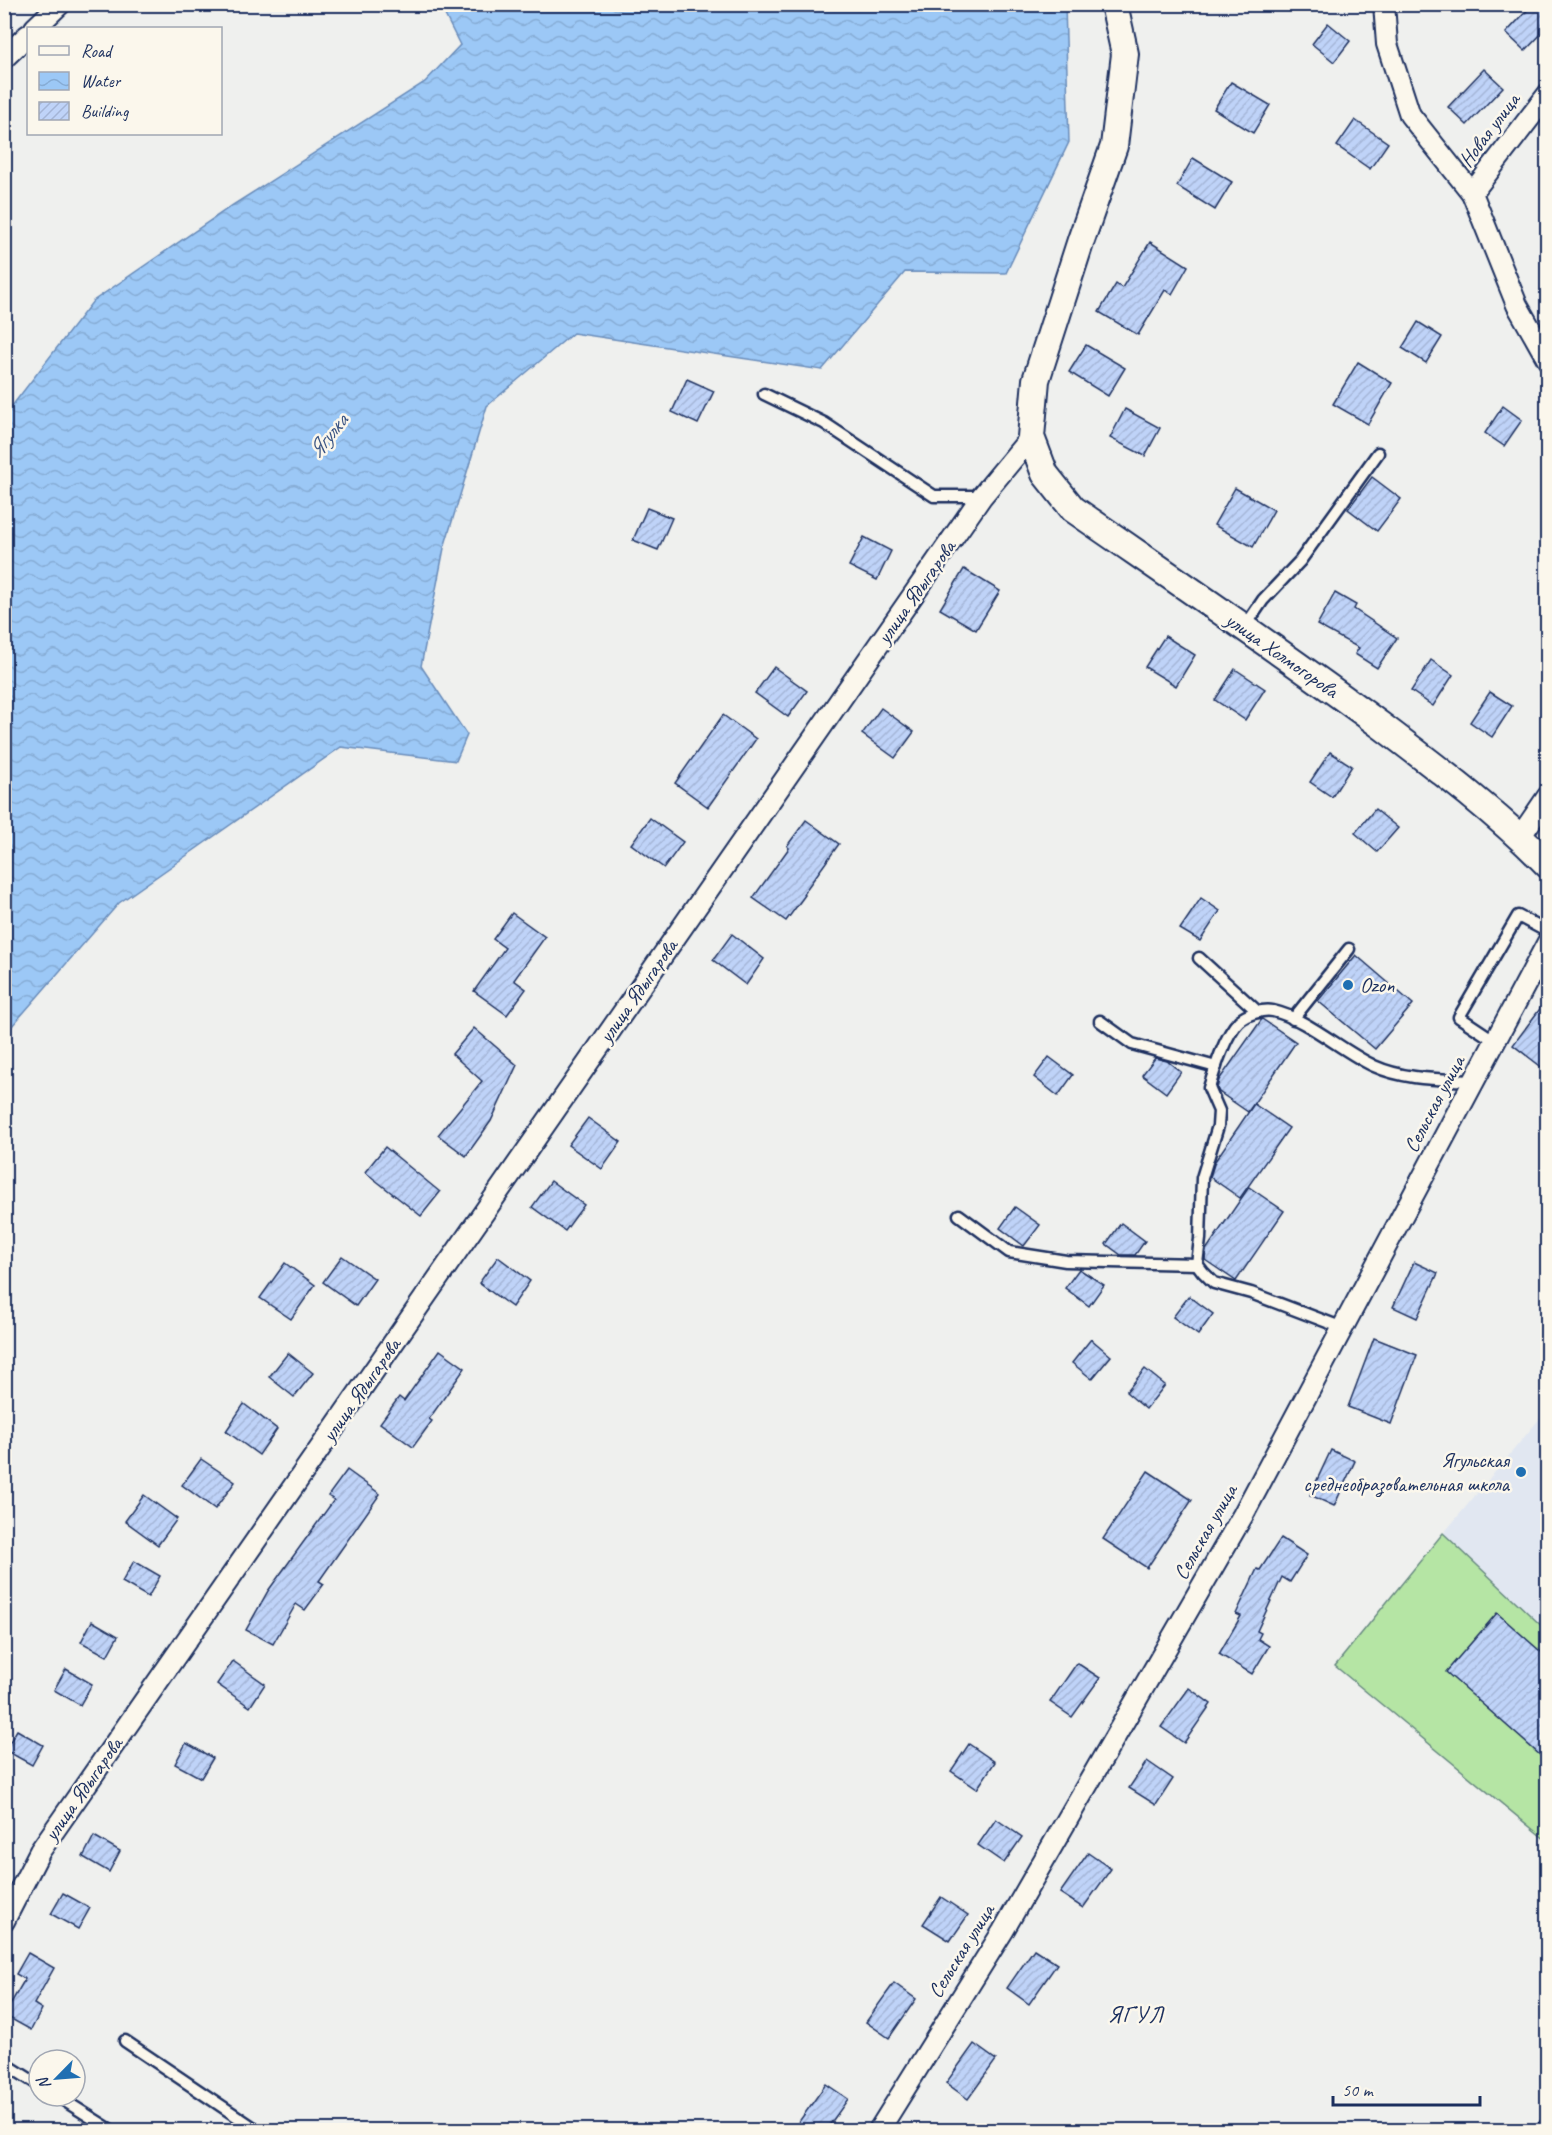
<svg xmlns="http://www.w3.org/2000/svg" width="1552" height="2135" font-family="Caveat,sans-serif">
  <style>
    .built { fill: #e1e7f1 }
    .pitch { fill: #b5e5a4; stroke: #688a81; stroke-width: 1.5 }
    .water { fill: url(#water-waves); stroke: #688bb9; stroke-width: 1.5 }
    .building { fill: url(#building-hatch); stroke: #1b2f5e; stroke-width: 1.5 }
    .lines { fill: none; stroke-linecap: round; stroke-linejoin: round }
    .service-casing { stroke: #1b2f5e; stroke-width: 15 }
    .minor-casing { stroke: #1b2f5e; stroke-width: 24 }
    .tertiary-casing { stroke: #1b2f5e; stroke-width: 30 }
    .service { stroke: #fbf7ec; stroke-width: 10 }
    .minor { stroke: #fbf7ec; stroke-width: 20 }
    .tertiary { stroke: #fbf7ec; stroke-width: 26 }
    .poi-dot { fill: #1f6fb2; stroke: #fbf7ec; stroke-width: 2 }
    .labels { text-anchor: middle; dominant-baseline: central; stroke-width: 5; stroke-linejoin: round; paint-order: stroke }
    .street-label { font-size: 21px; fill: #1b2f5e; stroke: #fbf7ec }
    .poi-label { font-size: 21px; fill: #1b2f5e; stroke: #fbf7ec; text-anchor: start }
    .water-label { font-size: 22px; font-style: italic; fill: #3b5584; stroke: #fbf7ec }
    .quarter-label { font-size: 24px; letter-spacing: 1.5px; fill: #1b2f5e; stroke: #fbf7ec }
  </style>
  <defs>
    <pattern id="water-waves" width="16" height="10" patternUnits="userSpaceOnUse" patternTransform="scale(1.5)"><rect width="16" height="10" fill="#9cc8f6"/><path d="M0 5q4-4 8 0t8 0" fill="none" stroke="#86acd5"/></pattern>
    <pattern id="building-hatch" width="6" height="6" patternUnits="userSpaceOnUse" patternTransform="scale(1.5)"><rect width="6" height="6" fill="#bfd3f8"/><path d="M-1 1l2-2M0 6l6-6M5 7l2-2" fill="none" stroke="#a4b5d7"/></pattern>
  </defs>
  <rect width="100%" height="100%" fill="#eff0ee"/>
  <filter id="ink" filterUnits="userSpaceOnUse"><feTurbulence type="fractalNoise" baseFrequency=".0167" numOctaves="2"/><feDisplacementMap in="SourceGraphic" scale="12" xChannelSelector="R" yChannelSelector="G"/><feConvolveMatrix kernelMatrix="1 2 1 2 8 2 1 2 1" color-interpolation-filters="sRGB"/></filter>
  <g filter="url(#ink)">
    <!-- built -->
    <path class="built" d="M 1547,1410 L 1547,1632 L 1443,1534 Z"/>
    <!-- pitch -->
    <path class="pitch" d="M 1443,1533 L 1547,1631 L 1547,1841 L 1335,1666 Z"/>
    <!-- water -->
    <path class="water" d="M 440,5 L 1065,5 L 1069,142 L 1006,273 L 905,272 L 822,370 L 573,333 L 487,406 L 444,548 L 421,666 L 467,735 L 456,761 L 341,747 L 119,903 L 5,1034 L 5,415 L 93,301 L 233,205 L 425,82 L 460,45 Z"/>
    <!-- building -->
    <g class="building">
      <path d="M 1533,4 L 1548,4 L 1548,27 L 1525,51 L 1506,33 Z"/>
      <path d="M 1328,23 L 1350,41 L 1334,62 L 1312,44 Z"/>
      <path d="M 1484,69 L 1503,87 L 1467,125 L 1448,107 Z"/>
      <path d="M 1231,82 L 1270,105 L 1253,133 L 1214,109 Z"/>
      <path d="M 1355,120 L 1388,143 L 1370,169 L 1337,146 Z"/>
      <path d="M 1193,158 L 1232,182 L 1215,210 L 1177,186 Z"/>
      <path d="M 1150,242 L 1188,266 L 1172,294 L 1165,290 L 1138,335 L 1099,312 L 1116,284 L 1122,288 Z"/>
      <path d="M 1418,322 L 1442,337 L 1426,363 L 1402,348 Z"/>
      <path d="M 1086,345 L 1125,368 L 1108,396 L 1069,372 Z"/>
      <path d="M 1358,362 L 1392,383 L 1368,424 L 1333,404 Z"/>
      <path d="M 687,379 L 714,391 L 698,424 L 672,412 Z"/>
      <path d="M 1503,406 L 1522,420 L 1504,446 L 1485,433 Z"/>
      <path d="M 1125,409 L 1160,428 L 1145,456 L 1110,438 Z"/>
      <path d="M 1372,477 L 1401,499 L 1377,531 L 1348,509 Z"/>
      <path d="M 1235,488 L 1274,510 L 1253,547 L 1214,525 Z"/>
      <path d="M 647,508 L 672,518 L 658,550 L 633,540 Z"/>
      <path d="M 864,537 L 891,551 L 877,580 L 849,566 Z"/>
      <path d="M 964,569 L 1000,591 L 976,630 L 940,609 Z"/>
      <path d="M 1335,593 L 1356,605 L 1354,609 L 1397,638 L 1377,668 L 1355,654 L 1359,648 L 1317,625 Z"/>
      <path d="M 1165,636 L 1195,655 L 1176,686 L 1145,667 Z"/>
      <path d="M 1431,660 L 1453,675 L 1433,706 L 1411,691 Z"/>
      <path d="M 774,667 L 807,691 L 788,717 L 755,693 Z"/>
      <path d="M 1235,669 L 1265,689 L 1245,720 L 1215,700 Z"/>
      <path d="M 1490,692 L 1512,706 L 1492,737 L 1470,722 Z"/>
      <path d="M 881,708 L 914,732 L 895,758 L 862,734 Z"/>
      <path d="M 723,715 L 756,739 L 708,807 L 675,783 Z"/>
      <path d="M 1330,752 L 1352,766 L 1332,797 L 1310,782 Z"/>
      <path d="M 1375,809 L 1398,828 L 1377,852 L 1355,833 Z"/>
      <path d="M 650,818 L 683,842 L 664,868 L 631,844 Z"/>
      <path d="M 806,820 L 839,844 L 803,894 L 805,895 L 786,921 L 753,898 L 789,848 L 787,846 Z"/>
      <path d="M 1201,898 L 1220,911 L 1200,941 L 1180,929 Z"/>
      <path d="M 512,913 L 545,937 L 514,980 L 526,989 L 507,1015 L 474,991 L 505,948 L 493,939 Z"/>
      <path d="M 732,934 L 764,959 L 746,985 L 713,960 Z"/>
      <path d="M 1356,955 L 1413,1004 L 1375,1049 L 1318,1001 Z"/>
      <path d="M 1548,998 L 1548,1072 L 1513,1045 Z"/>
      <path d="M 1262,1019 L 1296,1042 L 1248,1112 L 1219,1092 L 1217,1088 L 1219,1080 Z"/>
      <path d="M 474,1028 L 517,1065 L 491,1121 L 466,1156 L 438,1135 L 482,1081 L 452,1054 Z"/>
      <path d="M 1049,1057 L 1073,1075 L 1058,1096 L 1034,1077 Z"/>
      <path d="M 1155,1058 L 1167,1061 L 1181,1072 L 1166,1093 L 1142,1075 Z"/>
      <path d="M 1254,1104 L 1289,1128 L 1240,1198 L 1210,1177 L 1215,1161 Z"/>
      <path d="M 588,1118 L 621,1142 L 602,1169 L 568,1145 Z"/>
      <path d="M 385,1147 L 440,1192 L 421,1216 L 365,1172 Z"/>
      <path d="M 551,1181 L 584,1205 L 565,1231 L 532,1207 Z"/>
      <path d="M 1249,1187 L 1284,1211 L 1236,1281 L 1205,1260 L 1206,1250 Z"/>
      <path d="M 1015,1207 L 1040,1225 L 1024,1246 L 1000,1228 Z"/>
      <path d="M 1121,1223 L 1145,1241 L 1135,1255 L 1121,1255 L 1106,1244 Z"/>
      <path d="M 342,1256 L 375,1279 L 356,1306 L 323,1282 Z"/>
      <path d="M 498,1257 L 530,1281 L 512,1307 L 479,1283 Z"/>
      <path d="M 1414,1262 L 1438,1273 L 1417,1318 L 1393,1307 Z"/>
      <path d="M 285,1263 L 315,1285 L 291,1319 L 260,1298 Z"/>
      <path d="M 1079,1269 L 1104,1285 L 1089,1306 L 1065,1288 Z"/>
      <path d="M 1189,1296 L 1213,1314 L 1198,1335 L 1173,1317 Z"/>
      <path d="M 1374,1338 L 1417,1355 L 1391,1424 L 1348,1407 Z"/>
      <path d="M 1091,1339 L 1111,1356 L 1092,1379 L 1072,1363 Z"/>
      <path d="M 440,1350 L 465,1368 L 429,1419 L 432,1421 L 413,1447 L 380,1423 L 399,1397 L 404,1401 Z"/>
      <path d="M 288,1353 L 313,1373 L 294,1397 L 269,1377 Z"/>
      <path d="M 1145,1369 L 1165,1385 L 1146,1409 L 1126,1392 Z"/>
      <path d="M 244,1404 L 277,1429 L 259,1455 L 226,1431 Z"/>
      <path d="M 1331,1450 L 1355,1461 L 1334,1506 L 1310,1495 Z"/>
      <path d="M 201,1459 L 235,1482 L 215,1509 L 182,1485 Z"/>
      <path d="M 347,1470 L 380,1494 L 319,1581 L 324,1584 L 305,1610 L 296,1604 L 273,1644 L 246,1630 L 268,1591 L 334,1500 L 328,1496 Z"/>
      <path d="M 1148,1471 L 1192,1500 L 1147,1568 L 1103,1539 Z"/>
      <path d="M 144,1495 L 177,1519 L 158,1545 L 125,1521 Z"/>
      <path d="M 1281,1538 L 1307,1555 L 1290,1582 L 1282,1577 L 1257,1631 L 1261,1633 L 1258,1639 L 1269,1646 L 1252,1674 L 1219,1654 L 1241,1616 L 1236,1614 L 1257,1569 L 1260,1570 Z"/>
      <path d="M 134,1561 L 160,1576 L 148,1597 L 122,1582 Z"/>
      <path d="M 1497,1613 L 1548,1658 L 1548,1762 L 1446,1672 Z"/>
      <path d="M 92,1621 L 118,1636 L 107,1656 L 81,1642 Z"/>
      <path d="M 233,1661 L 265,1684 L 250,1707 L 217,1684 Z"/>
      <path d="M 1077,1663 L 1100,1678 L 1072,1717 L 1050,1702 Z"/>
      <path d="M 66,1669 L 92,1684 L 80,1705 L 54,1690 Z"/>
      <path d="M 1189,1688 L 1211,1704 L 1184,1743 L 1161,1727 Z"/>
      <path d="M 17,1730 L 43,1745 L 32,1765 L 5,1750 Z"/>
      <path d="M 186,1743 L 213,1758 L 201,1778 L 175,1764 Z"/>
      <path d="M 969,1744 L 995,1762 L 977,1789 L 951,1771 Z"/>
      <path d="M 1147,1761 L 1173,1779 L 1156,1805 L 1129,1788 Z"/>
      <path d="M 996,1819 L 1022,1837 L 1004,1863 L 978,1845 Z"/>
      <path d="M 94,1836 L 120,1851 L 109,1872 L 83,1857 Z"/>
      <path d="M 1088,1853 L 1111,1869 L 1083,1908 L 1060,1893 Z"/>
      <path d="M 63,1893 L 90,1908 L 78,1929 L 51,1914 Z"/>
      <path d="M 941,1897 L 968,1915 L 950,1941 L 923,1924 Z"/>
      <path d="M 1034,1949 L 1057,1964 L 1029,2004 L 1007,1988 Z"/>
      <path d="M 28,1953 L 54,1968 L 34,2004 L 42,2009 L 31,2030 L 4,2015 L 25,1979 L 16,1974 Z"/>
      <path d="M 894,1983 L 916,1999 L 889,2038 L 866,2022 Z"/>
      <path d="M 974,2044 L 996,2060 L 968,2099 L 946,2083 Z"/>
      <path d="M 826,2084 L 848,2099 L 826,2130 L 810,2130 L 798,2123 Z"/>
    </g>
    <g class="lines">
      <!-- service casing -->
      <g class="service-casing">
        <g id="service">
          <path d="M 764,394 L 824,423 L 934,496 L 982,496"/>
          <path d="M 1244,628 L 1263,600 L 1300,561 L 1378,453"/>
          <path d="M 1199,958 L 1258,1012"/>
          <path d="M 1293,1019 L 1349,949"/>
          <path d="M 1100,1021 L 1132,1044 L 1216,1067"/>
          <path d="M 1495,1041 L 1459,1017 L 1518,916 L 1548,932"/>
          <path d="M 959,1215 L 1009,1252 L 1066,1261 L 1197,1264"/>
          <path d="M 1343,1328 L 1251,1293 L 1214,1283 L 1203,1272 L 1197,1264 L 1200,1239 L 1202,1178 L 1218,1126 L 1219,1111 L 1209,1088 C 1215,1068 1225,1035 1239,1021 C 1247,1014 1263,1009 1273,1011 C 1306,1018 1343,1052 1374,1066 C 1405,1080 1440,1079 1473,1081"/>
          <path d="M 125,2041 L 257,2130"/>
          <path d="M 4,2063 L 39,2085"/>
          <path d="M 57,2096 L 111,2130"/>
        </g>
      </g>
      <!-- minor casing -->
      <g class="minor-casing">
        <g id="minor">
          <path d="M 1384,4 L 1387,44 L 1410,115 L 1472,193"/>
          <path d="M 35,28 L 60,4"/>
          <path d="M 4,58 L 28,35"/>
          <path d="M 1548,94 L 1472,193 L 1517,305 L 1548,360"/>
          <path d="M 1520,837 L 1548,796"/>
          <path d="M 4,1921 L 40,1851 L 982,496 L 1031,437"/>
          <path d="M 879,2130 L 1003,1931 L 1243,1515 L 1548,942"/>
          <path d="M 1547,2130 L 1548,2129"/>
        </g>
      </g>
      <!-- tertiary casing -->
      <g class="tertiary-casing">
        <path id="tertiary" d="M 1114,4 L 1125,54 L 1114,146 L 1081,240 L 1036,380 L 1031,437 L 1045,474 L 1073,509 C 1177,581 1282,652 1383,727 C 1440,770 1498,814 1548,865"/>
      </g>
      <!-- service -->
      <use href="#service" class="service"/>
      <!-- minor -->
      <use href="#minor" class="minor"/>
      <!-- tertiary -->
      <use href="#tertiary" class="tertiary"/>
    </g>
  </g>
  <!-- markers -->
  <g class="poi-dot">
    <circle cx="1348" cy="985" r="6"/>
    <circle cx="1521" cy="1472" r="6"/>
  </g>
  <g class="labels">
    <!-- street labels -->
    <g class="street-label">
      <text transform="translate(1489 130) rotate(-53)">Новая улица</text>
      <text transform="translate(916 592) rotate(-55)">улица Ядыгарова</text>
      <text transform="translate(1282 655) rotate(35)">улица Холмогорова</text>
      <text transform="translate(638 991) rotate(-55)">улица Ядыгарова</text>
      <text transform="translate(1434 1104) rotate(-62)">Сельская улица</text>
      <text transform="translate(361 1390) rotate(-55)">улица Ядыгарова</text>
      <text transform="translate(1205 1532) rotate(-60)">Сельская улица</text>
      <text transform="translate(83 1789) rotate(-55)">улица Ядыгарова</text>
      <text transform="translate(961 1951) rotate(-58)">Сельская улица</text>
    </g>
    <!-- poi labels -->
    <g class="poi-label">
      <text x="1360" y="985">Ozon</text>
      <text x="1509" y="1460" text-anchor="end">Ягульская<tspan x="1509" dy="24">среднеобразовательная школа</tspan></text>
    </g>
    <!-- water labels -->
    <g class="water-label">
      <text transform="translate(328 436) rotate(-51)">Ягулка</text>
    </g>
    <!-- quarter labels -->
    <g class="quarter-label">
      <text x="1136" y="2014">ЯГУЛ</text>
    </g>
  </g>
  <!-- margin -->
  <rect width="1552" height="2135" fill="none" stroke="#fbf7ec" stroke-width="24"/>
  <rect x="12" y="12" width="1528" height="2111" fill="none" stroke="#1b2f5e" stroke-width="2" filter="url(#ink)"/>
  <!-- legend -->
  <rect x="27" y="27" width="195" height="108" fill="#fbf7ec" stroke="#a1a7b3" stroke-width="1.5"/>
  <rect x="39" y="46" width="30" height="9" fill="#fbf7ec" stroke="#a1a7b3" stroke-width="1.5"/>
  <text x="81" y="57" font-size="18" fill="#1b2f5e">Road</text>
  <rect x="39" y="72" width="30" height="18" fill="url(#water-waves)" stroke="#a1a7b3" stroke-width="1.5"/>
  <text x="81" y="87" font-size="18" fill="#1b2f5e">Water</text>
  <rect x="39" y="102" width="30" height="18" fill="url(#building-hatch)" stroke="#a1a7b3" stroke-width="1.5"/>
  <text x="81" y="117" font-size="18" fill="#1b2f5e">Building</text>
  <!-- north arrow -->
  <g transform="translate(57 2078) rotate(245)"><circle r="28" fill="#fbf7ec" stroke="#a1a7b3" stroke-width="1.5"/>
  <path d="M0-4.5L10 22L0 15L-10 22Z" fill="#1f6fb2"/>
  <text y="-9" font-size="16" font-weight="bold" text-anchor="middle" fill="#1b2f5e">N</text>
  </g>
  <!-- scale -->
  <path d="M1333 2096v9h147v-9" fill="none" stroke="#1b2f5e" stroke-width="3"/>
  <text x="1342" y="2096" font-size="18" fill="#1b2f5e" stroke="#fbf7ec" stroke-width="4.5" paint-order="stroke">50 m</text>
</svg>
